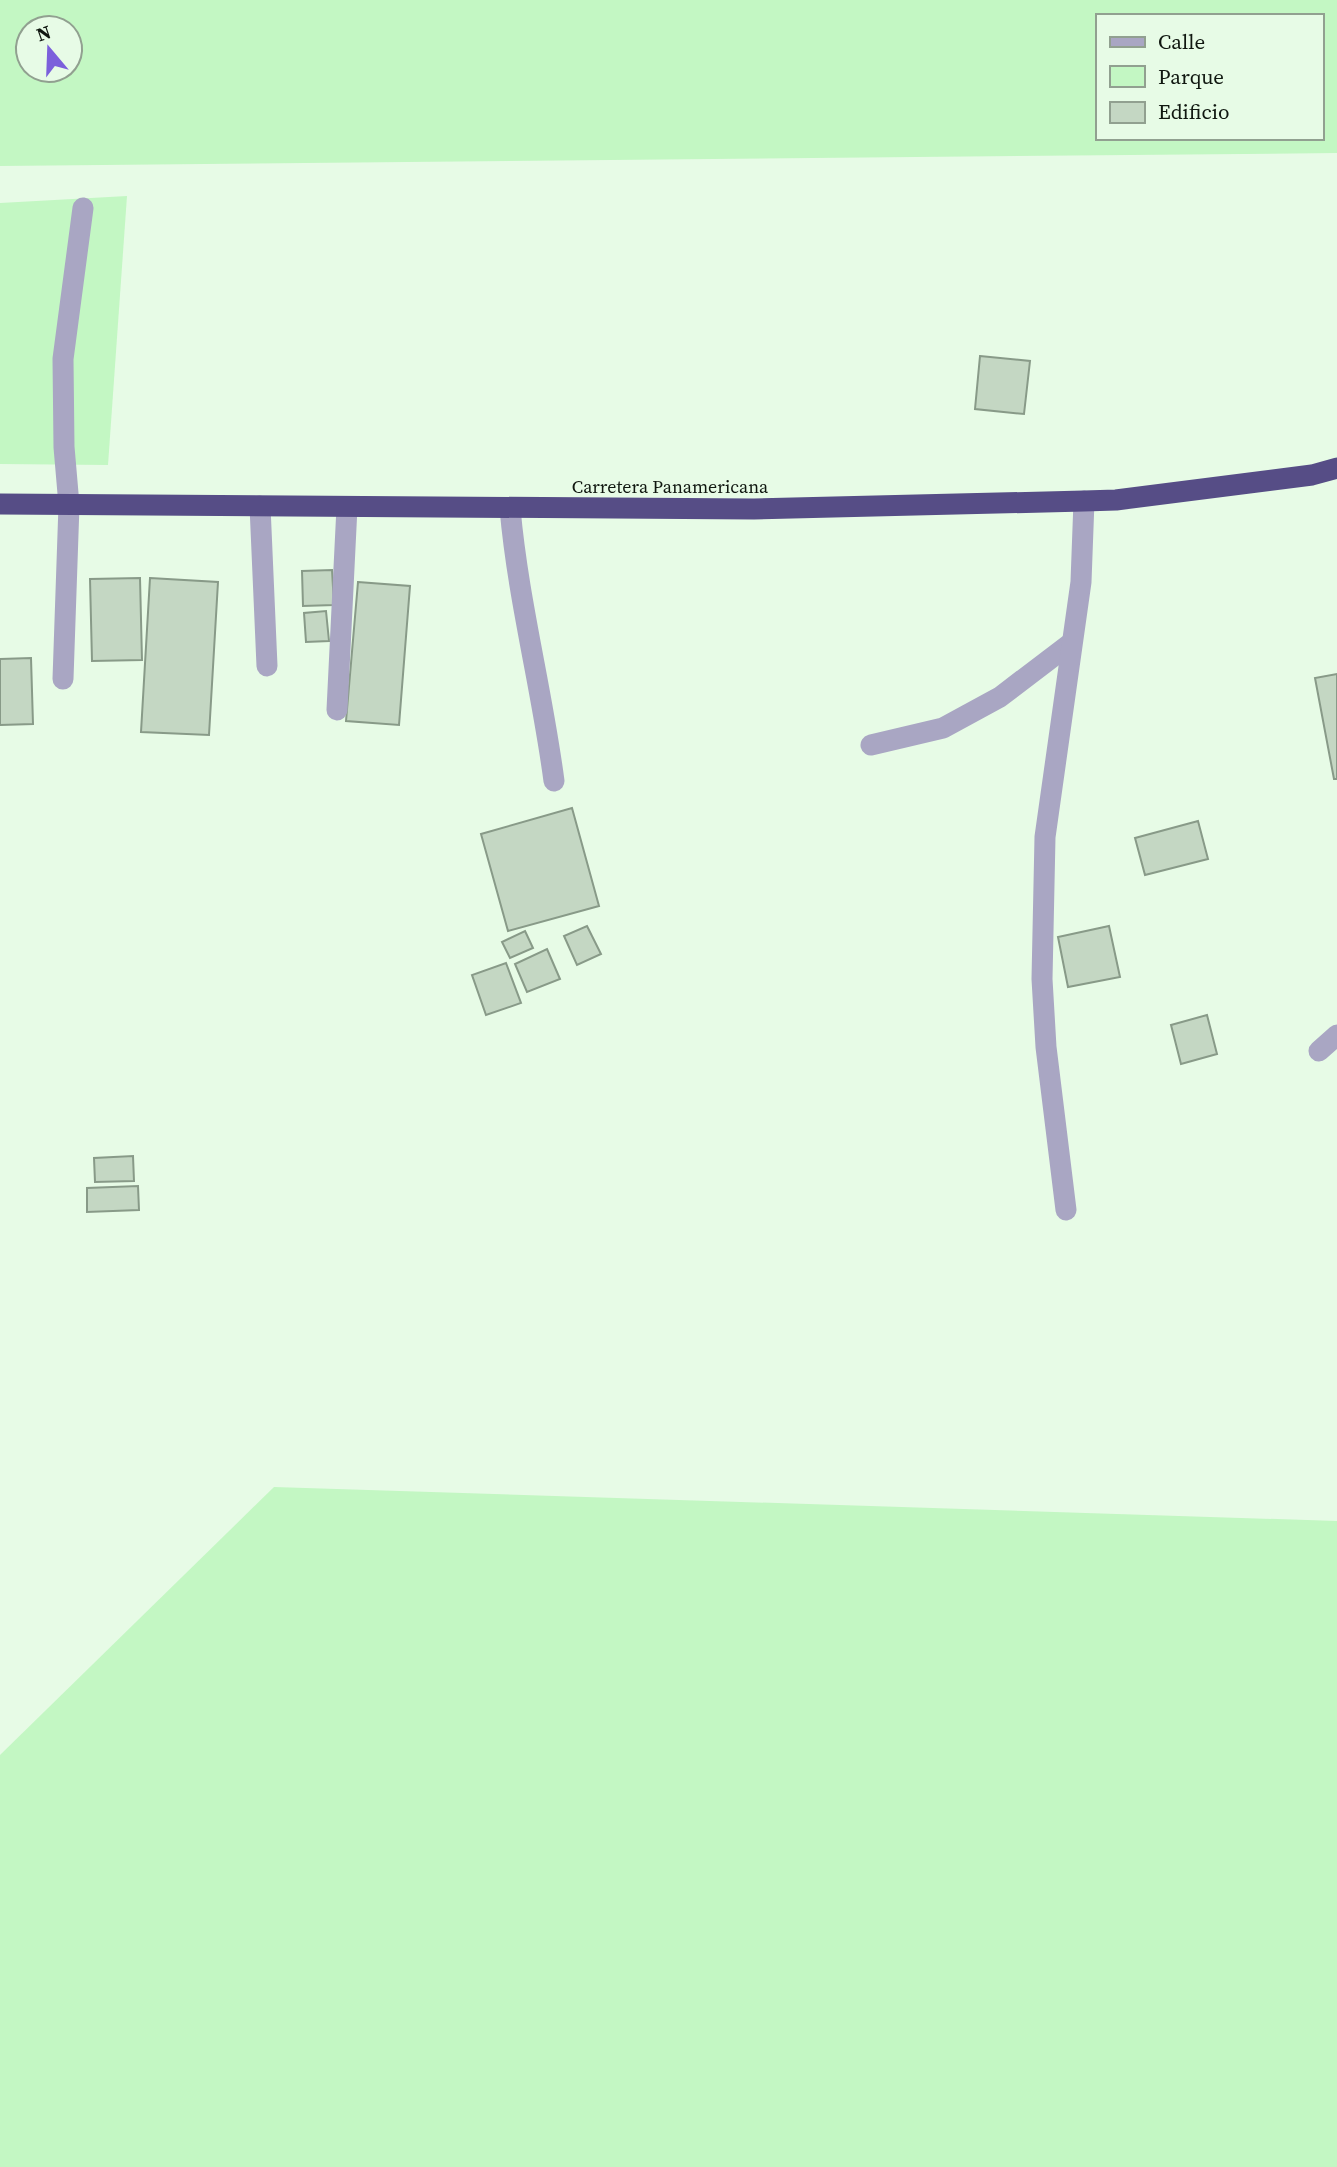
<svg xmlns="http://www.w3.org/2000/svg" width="1337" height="2167" font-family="'Source Serif 4',serif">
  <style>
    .green { fill: #c3f7c3; fill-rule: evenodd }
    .building { fill: #c4d7c3; stroke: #889a88; stroke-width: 2 }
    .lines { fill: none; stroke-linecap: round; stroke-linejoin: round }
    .minor { stroke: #a9a6c3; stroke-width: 21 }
    .highway { stroke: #564d86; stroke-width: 21 }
    .labels { text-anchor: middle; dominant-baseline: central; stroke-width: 5; stroke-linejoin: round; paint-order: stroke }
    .street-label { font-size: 18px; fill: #101710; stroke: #e7fbe6 }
  </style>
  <rect width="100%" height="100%" fill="#e7fbe6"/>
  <!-- green -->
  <g class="green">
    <path d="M 0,0 L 1337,0 L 1337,153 L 0,166 ZM 1097,16 L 1321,16 L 1321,138 L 1097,138 ZM 28,28 L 70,28 L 70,70 L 28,70 Z"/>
    <path d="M 127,196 L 108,465 L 0,464 L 0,203 Z"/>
    <path d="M 274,1487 L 1337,1521 L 1337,2167 L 0,2167 L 0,1755 Z"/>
  </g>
  <!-- building -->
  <g class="building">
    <path d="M 980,356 L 1030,361 L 1024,414 L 975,409 Z"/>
    <path d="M 332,570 L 334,605 L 303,606 L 302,571 Z"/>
    <path d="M 140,578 L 142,660 L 92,661 L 90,579 Z"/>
    <path d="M 150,578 L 218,582 L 209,735 L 141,732 Z"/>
    <path d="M 358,582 L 410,586 L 399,725 L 346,721 Z"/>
    <path d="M 326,611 L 329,641 L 306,642 L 304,613 Z"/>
    <path d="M 31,658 L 33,724 L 0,725 L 0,659 Z"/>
    <path d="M 1337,674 L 1337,779 L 1334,779 L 1315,678 Z"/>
    <path d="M 572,808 L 599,906 L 508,931 L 481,834 Z"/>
    <path d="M 1198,821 L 1208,859 L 1145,875 L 1135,838 Z"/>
    <path d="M 587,926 L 601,954 L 577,965 L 564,936 Z"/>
    <path d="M 1109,926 L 1120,977 L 1068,987 L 1058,937 Z"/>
    <path d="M 525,931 L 533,948 L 510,958 L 502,942 Z"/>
    <path d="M 547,949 L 560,979 L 527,992 L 515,964 Z"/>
    <path d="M 506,963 L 521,1003 L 486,1015 L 472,975 Z"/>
    <path d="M 1207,1015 L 1217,1054 L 1181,1064 L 1171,1025 Z"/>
    <path d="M 133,1156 L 134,1181 L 95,1182 L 94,1158 Z"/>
    <path d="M 138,1186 L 139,1210 L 87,1212 L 87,1188 Z"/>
  </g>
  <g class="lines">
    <!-- minor -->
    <g class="minor">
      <path d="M 260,506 L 267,666"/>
      <path d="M 510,508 C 518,600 542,689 554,781"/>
      <path d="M 63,679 L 69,505 L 64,447 L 63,359 L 83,208"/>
      <path d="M 337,710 L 347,507"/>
      <path d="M 871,745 L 943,728 L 1000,697 L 1071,643"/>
      <path d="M 1319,1051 L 1337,1035"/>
      <path d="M 1066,1210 L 1046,1047 L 1042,979 L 1045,837 L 1081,582 L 1084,501"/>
    </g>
    <!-- highway -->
    <path class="highway" d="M 0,504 L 754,509 L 1084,501 L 1116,500 L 1312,475 L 1337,468"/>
  </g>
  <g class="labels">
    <!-- street labels -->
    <g class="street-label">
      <text x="670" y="486">Carretera Panamericana</text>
    </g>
  </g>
  <!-- legend -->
  <rect x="1096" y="14" width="228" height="126" fill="#e7fbe6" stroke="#91a090" stroke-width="2"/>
  <rect x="1110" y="37" width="35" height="10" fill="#a9a6c3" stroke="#91a090" stroke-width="2"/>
  <text x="1158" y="49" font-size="21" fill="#101710">Calle</text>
  <rect x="1110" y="66" width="35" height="21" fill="#c3f7c3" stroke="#91a090" stroke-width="2"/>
  <text x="1158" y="84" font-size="21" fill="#101710">Parque</text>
  <rect x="1110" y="102" width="35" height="21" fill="#c4d7c3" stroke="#91a090" stroke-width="2"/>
  <text x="1158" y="119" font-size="21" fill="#101710">Edificio</text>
  <!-- north arrow -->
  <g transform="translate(49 49) rotate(341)"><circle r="33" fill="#e7fbe6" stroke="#91a090" stroke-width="2"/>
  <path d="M0-5L12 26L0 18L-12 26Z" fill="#7b60db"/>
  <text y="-10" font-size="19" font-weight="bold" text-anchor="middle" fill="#101710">N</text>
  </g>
</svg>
